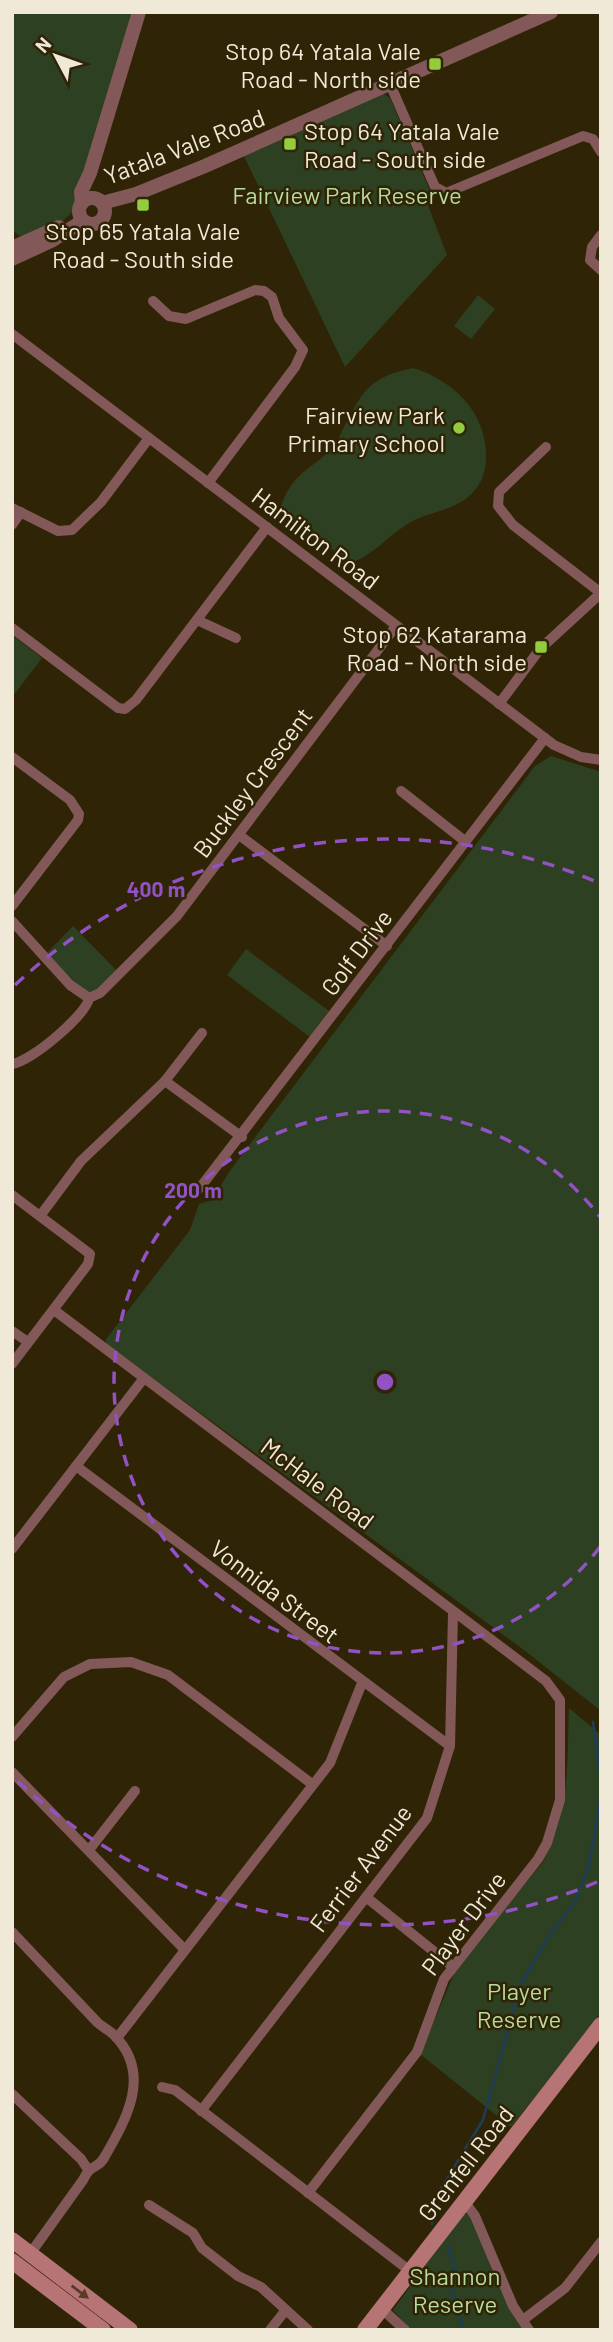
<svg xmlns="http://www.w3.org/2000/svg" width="613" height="2342" font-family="Barlow,sans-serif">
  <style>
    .green { fill: #2d4021 }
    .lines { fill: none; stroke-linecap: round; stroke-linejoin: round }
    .stream { stroke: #1e3d5a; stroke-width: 2.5 }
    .minor { stroke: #825958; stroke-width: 10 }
    .tertiary { stroke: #825958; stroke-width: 14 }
    .secondary { stroke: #b67474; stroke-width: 16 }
    .oneway { fill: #583c27 }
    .ring { fill: none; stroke: #9252c4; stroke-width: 3.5; stroke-dasharray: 12 9 }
    .poi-dot { fill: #93cd3d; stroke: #302406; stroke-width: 2.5 }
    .labels { text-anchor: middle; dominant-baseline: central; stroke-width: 5; stroke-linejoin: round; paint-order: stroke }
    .poi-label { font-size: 24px; fill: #f0e9d8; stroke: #302406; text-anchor: end }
    .street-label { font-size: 24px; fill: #f0e9d8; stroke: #302406 }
    .park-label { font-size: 24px; fill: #b6dc9e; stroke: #302406 }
    .centre { fill: #9252c4; stroke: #302406; stroke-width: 3.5 }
    .ring-label { font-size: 21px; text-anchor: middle; font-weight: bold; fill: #9252c4; stroke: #302406; stroke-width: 5; stroke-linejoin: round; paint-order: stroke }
  </style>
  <rect width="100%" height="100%" fill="#302406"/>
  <!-- green -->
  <g class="green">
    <path d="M 12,12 L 140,12 L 86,199 L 53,230 L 27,241 L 12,230 Z"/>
    <path d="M 384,94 L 390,98 L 431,193 L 426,200 L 447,255 L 345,367 L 243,154 Z"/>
    <path d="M 478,295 L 495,309 L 471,339 L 454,326 Z"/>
    <path d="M 413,368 C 455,381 488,414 486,460 C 485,475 480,487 468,497 C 450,512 425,512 406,525 C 387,537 375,553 354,562 L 309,536 L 281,506 C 294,470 311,471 333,447 C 339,440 342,430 346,423 C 365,387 372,377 413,368 Z"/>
    <path d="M 12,635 L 42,658 L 13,696 L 12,695 Z"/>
    <path d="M 551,756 L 601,772 L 601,1711 L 524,1650 L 106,1344 L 106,1339 L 190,1230 L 199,1204 L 212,1200 L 229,1172 L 535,766 Z"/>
    <path d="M 73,926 L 120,974 L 89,998 L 46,954 Z"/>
    <path d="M 246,949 L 329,1011 L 310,1037 L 227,975 Z"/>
    <path d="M 569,1708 L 601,1735 L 601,2013 L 511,2127 L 420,2054 L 456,1969 L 543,1862 C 570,1809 567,1765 569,1708 Z"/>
    <path d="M 464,2213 L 474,2219 L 491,2268 L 524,2330 L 411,2330 L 393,2310 Z"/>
  </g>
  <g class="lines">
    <!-- stream -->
    <g class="stream">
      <path d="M 593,1722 L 601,1779"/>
      <path d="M 432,2224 L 435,2198 L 483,2120 L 521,1983 L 549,1936 L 575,1902 L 589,1865 L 601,1796"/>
      <path d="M 448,2246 L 454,2266 L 452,2292 L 464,2330"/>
    </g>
    <!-- minor -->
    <g class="minor">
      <path d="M 390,84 L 435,187 L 446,193 L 583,136 L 593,139 L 601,152"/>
      <path d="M 601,235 L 592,247 L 590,260 L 601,270"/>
      <path d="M 153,301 L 169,316 L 186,319 L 255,290 L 264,291 L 272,297 L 279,318 L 303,350 L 295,367 L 208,483"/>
      <path d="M 12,334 L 554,745 L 581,757 L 601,760"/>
      <path d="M 546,447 L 499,492 L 498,506 L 513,525 L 601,593"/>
      <path d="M 12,508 L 58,531 L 72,530 L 101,502 L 149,438"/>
      <path d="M 12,525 L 21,512"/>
      <path d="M 197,620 L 236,638"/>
      <path d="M 12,628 L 118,708 L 125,709 L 136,700 L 267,527"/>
      <path d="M 499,704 L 540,649 L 601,593"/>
      <path d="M 12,757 L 70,800 L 79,814 L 78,820 L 12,906"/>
      <path d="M 401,791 L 466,842"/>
      <path d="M 239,835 L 387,946"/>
      <path d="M 12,921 L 70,985 L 89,998"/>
      <path d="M 12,1064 C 31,1062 87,1014 89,998 L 100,993 L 177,916 L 396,626"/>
      <path d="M 165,1081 L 242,1137"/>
      <path d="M 199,1189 L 545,738"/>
      <path d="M 12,1195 L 90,1254 L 88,1264 L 12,1364"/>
      <path d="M 40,1216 L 81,1161 L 165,1081 L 202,1033"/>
      <path d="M 54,1310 L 546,1681 L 560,1700 L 560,1800 L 547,1843 L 538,1859 L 444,1979 L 417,2052 L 308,2193"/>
      <path d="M 12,1331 L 28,1342"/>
      <path d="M 76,1466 L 450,1746"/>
      <path d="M 12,1549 L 144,1378"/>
      <path d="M 12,1737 L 64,1677 L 90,1664 L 131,1662 L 168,1675 L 312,1784"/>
      <path d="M 12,1772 L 184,1949"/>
      <path d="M 89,1850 L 135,1791"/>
      <path d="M 366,1897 L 452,1966"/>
      <path d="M 12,1932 L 97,2022 C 102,2027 109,2030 114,2035 C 153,2074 126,2120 104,2158 C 98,2169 91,2163 83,2180 L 30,2254"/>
      <path d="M 117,2038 L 330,1763 L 362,1683"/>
      <path d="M 162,2087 L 175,2090 L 410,2271"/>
      <path d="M 12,2094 L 81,2159 L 87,2168"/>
      <path d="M 201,2111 L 427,1818 L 450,1746 L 453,1613"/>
      <path d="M 464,2201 L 475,2216 L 513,2306 L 529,2330"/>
      <path d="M 149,2205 L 193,2233 L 202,2248 L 238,2276 L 261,2287 L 308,2330"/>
      <path d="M 381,2308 L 405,2330"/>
      <path d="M 523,2320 L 565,2288 L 601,2242"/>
      <path d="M 270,2330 L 285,2311"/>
    </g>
    <!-- tertiary -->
    <g class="tertiary">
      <circle cx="92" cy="211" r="13"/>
      <path d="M 82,203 L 81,192 L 90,173 L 139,12"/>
      <path d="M 102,203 L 136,194 L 205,166 L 551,12"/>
      <path d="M 12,248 L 59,227"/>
      <path d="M 12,259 L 51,241 L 83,221"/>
    </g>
    <!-- secondary -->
    <g class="secondary">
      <path d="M 12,2240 L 130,2330"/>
      <path d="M 12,2261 L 103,2330"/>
      <path d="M 365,2330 L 601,2025"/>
    </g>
  </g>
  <!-- one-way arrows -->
  <defs><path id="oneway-solid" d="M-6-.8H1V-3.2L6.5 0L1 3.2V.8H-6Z" transform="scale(1.75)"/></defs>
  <use class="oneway" href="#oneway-solid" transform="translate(80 2292) rotate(37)"/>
  <!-- distance rings -->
  <g class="ring">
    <path d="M600 1547A271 271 0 1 1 600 1217"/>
    <path d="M597 1882A543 543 0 0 1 15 1779M15 985A543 543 0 0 1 597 882"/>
  </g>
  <!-- markers -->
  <g class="poi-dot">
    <rect x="428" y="57" width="14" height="14" rx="3.5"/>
    <rect x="283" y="137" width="14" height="14" rx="3.5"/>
    <rect x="136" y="198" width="14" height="14" rx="3.5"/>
    <circle cx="459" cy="428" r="7"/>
    <rect x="534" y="640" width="14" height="14" rx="3.5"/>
  </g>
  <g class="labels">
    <!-- poi labels -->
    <g class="poi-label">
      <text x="421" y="50">Stop 64 Yatala Vale<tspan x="421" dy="28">Road - North side</tspan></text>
      <text x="304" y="130" text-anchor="start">Stop 64 Yatala Vale<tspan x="304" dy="28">Road - South side</tspan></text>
      <text x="143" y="230" text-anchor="middle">Stop 65 Yatala Vale<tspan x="143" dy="28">Road - South side</tspan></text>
      <text x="445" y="414">Fairview Park<tspan x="445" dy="28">Primary School</tspan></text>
      <text x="527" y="633">Stop 62 Katarama<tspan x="527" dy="28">Road - North side</tspan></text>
    </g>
    <!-- street labels -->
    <g class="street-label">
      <text transform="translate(184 146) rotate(-21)">Yatala Vale Road</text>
      <text transform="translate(316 538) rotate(37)">Hamilton Road</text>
      <text transform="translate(252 782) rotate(-53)">Buckley Crescent</text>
      <text transform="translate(356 952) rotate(-53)">Golf Drive</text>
      <text transform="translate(318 1483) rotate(37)">McHale Road</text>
      <text transform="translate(275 1591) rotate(37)">Vonnida Street</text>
      <text transform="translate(360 1868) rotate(-53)">Ferrier Avenue</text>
      <text transform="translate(463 1923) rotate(-53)">Player Drive</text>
      <text transform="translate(465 2163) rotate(-52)">Grenfell Road</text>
    </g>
    <!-- park labels -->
    <g class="park-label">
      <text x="347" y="194">Fairview Park Reserve</text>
      <text x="519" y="1990">Player<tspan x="519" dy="28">Reserve</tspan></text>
      <text x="455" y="2275">Shannon<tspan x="455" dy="28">Reserve</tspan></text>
    </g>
  </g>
  <circle cx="385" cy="1382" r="10" class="centre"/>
  <g class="ring-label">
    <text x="156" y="897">400 m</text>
    <text x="193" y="1198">200 m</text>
  </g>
  <!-- border -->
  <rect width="613" height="2342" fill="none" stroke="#f0e9d8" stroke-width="28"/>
  <!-- north arrow -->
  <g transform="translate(56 56) rotate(311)" stroke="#302406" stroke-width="5" paint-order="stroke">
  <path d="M0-5L12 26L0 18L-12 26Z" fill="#f0e9d8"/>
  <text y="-10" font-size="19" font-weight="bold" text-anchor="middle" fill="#f0e9d8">N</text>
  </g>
</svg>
